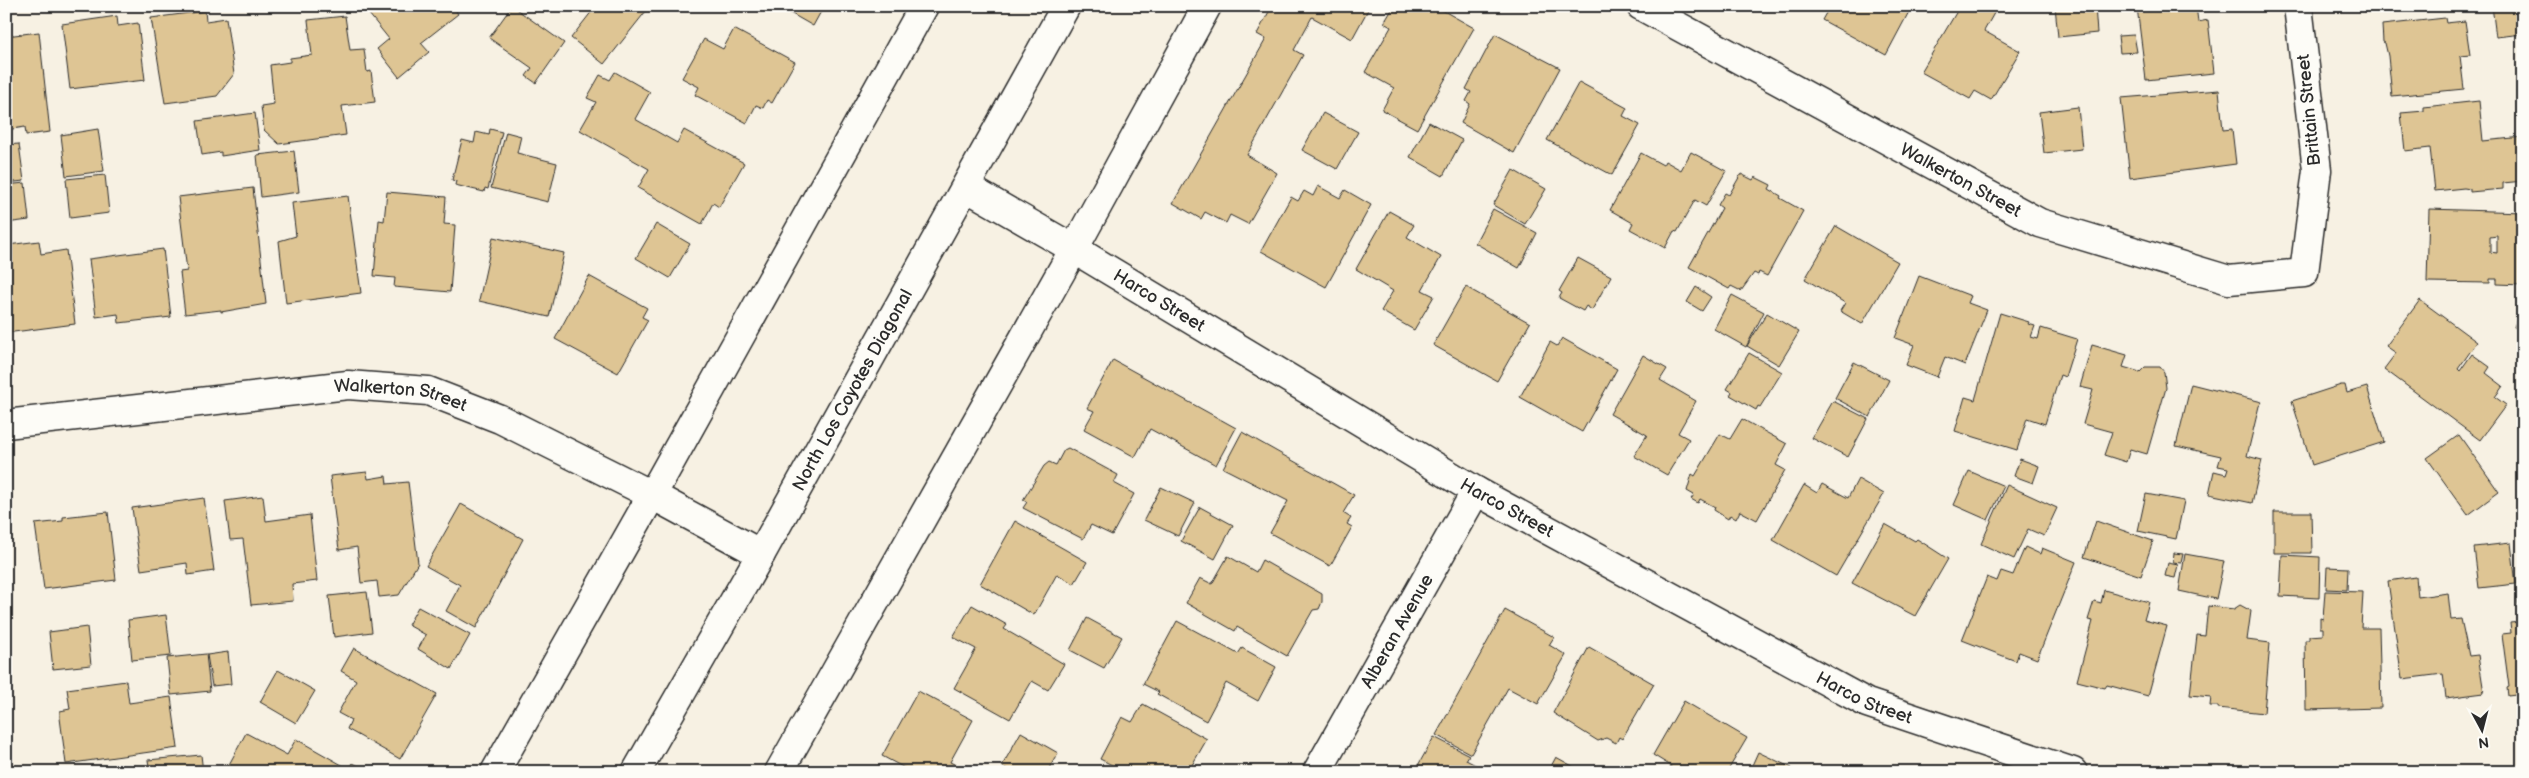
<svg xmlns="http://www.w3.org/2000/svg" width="2529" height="778" font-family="'Balsamiq Sans',sans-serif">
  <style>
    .building { fill: #dec594; stroke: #2b2b2b; fill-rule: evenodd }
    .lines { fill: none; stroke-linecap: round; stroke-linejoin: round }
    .minor-casing { stroke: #2b2b2b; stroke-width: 31 }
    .major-casing { stroke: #2b2b2b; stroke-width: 31 }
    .minor { stroke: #fdfcf7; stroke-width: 28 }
    .major { stroke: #fdfcf7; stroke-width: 28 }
    .labels { text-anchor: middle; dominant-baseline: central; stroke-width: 4.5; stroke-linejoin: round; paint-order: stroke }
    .street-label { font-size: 18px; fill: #2b2b2b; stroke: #fdfcf7 }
  </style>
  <rect width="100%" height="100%" fill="#f7f1e3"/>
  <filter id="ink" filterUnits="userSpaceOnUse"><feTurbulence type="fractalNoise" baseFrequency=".02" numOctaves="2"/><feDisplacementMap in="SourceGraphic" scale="10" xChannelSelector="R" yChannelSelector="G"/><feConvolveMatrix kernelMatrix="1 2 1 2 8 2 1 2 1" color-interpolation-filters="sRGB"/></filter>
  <g filter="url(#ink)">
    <!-- building -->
    <g class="building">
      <path d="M 367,6 L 453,6 L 458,14 L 421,43 L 429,52 L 399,77 L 377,49 L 389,39 L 365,9 Z"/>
      <path d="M 512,6 L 564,43 L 536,83 L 526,76 L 532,68 L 489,38 Z"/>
      <path d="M 596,6 L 650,6 L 604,64 L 571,38 Z"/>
      <path d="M 778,6 L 824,6 L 813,26 Z"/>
      <path d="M 1272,6 L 1370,6 L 1352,39 L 1312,17 L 1294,50 L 1303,55 L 1247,155 L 1277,173 L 1248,224 L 1230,215 L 1226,223 L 1205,212 L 1201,219 L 1173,203 L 1266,39 L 1257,34 Z"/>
      <path d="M 1394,6 L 1435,6 L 1474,28 L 1417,129 L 1382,110 L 1394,88 L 1365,72 L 1391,27 L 1384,23 Z"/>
      <path d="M 1830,6 L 1912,6 L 1886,55 L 1822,20 Z"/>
      <path d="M 1960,6 L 1998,6 L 1984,31 L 2020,51 L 1991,100 L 1975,91 L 1970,99 L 1921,72 Z"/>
      <path d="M 2055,6 L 2095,6 L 2097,33 L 2058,37 Z"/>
      <path d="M 2196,6 L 2198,22 L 2208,20 L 2214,73 L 2146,80 L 2137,7 Z"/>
      <path d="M 2492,6 L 2523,6 L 2523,34 L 2496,37 Z"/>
      <path d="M 205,11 L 206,21 L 226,18 L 234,74 L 217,96 L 165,103 L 151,18 Z"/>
      <path d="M 117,16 L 118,26 L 138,23 L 145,80 L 70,89 L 62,24 Z"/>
      <path d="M 345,16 L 350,50 L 364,49 L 367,72 L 371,71 L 375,102 L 342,106 L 346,135 L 279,144 L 264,130 L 261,106 L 274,104 L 270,65 L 290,62 L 290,58 L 312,55 L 308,20 Z"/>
      <path d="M 2445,18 L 2446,23 L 2465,21 L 2470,55 L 2460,56 L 2464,89 L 2392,96 L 2388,56 L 2385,43 L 2383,42 L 2382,25 Z"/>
      <path d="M 734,29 L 795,62 L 772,103 L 767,100 L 763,108 L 756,105 L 747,123 L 695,95 L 699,87 L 682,78 L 704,39 L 723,49 Z"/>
      <path d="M 39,32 L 50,132 L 26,135 L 25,127 L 6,130 L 6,36 Z"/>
      <path d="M 1495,34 L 1560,68 L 1514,153 L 1461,123 L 1470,104 L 1466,101 L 1471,92 L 1466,89 Z"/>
      <path d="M 2134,35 L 2137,52 L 2120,53 L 2118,36 Z"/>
      <path d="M 615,72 L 650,92 L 635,119 L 677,143 L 684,130 L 744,163 L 719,207 L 713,203 L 702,224 L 638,188 L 649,169 L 580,130 L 596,102 L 587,98 L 600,75 L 610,80 Z"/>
      <path d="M 1579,82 L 1627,108 L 1623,116 L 1640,125 L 1612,175 L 1547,140 Z"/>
      <path d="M 2219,90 L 2223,130 L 2232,129 L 2236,164 L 2130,178 L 2121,98 Z"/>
      <path d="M 2479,101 L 2483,141 L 2523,137 L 2523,181 L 2503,183 L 2503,189 L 2470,192 L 2470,189 L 2464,188 L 2435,191 L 2430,148 L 2405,151 L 2401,113 L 2424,111 L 2424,107 Z"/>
      <path d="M 2078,107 L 2082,149 L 2044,153 L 2039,112 Z"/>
      <path d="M 255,113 L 260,150 L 221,156 L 221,152 L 202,155 L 197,121 Z"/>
      <path d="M 1323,113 L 1358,132 L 1337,169 L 1302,150 Z"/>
      <path d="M 1429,122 L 1462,140 L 1443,176 L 1410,157 Z"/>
      <path d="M 98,129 L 104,171 L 66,176 L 61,135 Z"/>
      <path d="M 490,129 L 502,132 L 488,189 L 485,188 L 484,192 L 455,185 L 456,181 L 452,180 L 462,140 L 474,143 L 476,132 L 489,135 Z"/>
      <path d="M 506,132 L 521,136 L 517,153 L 557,163 L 548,202 L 491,188 Z"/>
      <path d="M 19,144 L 24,181 L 6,183 L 6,145 Z"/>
      <path d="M 294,151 L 299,192 L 261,197 L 257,155 Z"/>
      <path d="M 1691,152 L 1726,171 L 1706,206 L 1695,200 L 1677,232 L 1674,231 L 1665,248 L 1630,229 L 1633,223 L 1610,210 L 1641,153 L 1663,165 L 1665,161 L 1681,170 Z"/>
      <path d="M 1513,170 L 1546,189 L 1525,224 L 1493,205 Z"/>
      <path d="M 1741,174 L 1753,180 L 1755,177 L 1771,185 L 1769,189 L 1781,196 L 1780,198 L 1803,211 L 1767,276 L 1759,272 L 1758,275 L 1754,273 L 1741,291 L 1731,286 L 1729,289 L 1689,267 L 1722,208 L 1718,205 L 1725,193 L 1729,195 Z"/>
      <path d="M 105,175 L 109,213 L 70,218 L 66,179 Z"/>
      <path d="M 25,183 L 29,220 L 6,223 L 6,185 Z"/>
      <path d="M 1318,186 L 1340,198 L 1345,190 L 1371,205 L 1326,287 L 1261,251 L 1291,197 L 1298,201 L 1304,191 L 1313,196 Z"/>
      <path d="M 253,188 L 266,304 L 221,312 L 221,310 L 185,314 L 180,272 L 187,271 L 178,197 Z"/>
      <path d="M 387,192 L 446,197 L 444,224 L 455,225 L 450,292 L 394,287 L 395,278 L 374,276 L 379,220 L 384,221 Z"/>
      <path d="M 348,196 L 361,293 L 286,303 L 279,241 L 296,236 L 292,203 Z"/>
      <path d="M 1493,209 L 1537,233 L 1519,268 L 1475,243 Z"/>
      <path d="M 2429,209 L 2523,212 L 2523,285 L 2497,284 L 2497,279 L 2490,279 L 2490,283 L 2427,282 ZM 2497,236 L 2497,253 L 2490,252 L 2490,237 Z"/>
      <path d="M 1389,211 L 1414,225 L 1407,237 L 1441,257 L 1422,290 L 1434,296 L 1414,330 L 1381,311 L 1393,291 L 1356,269 Z"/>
      <path d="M 656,224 L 690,244 L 670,278 L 636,258 Z"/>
      <path d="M 1836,226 L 1898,262 L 1862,324 L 1840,311 L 1845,303 L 1805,279 Z"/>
      <path d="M 493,237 L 564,253 L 549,317 L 479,301 Z"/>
      <path d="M 39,241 L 41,254 L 66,250 L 75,324 L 6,333 L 8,245 Z"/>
      <path d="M 163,249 L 171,317 L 119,323 L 118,314 L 96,317 L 89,259 Z"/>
      <path d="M 1578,258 L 1611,276 L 1592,310 L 1586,306 L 1583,311 L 1559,298 L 1562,293 L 1559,291 Z"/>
      <path d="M 589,276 L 647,308 L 642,317 L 648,320 L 618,373 L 555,339 Z"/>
      <path d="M 1919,276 L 1971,296 L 1968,303 L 1987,310 L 1965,365 L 1945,357 L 1937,377 L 1906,365 L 1914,345 L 1895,338 Z"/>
      <path d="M 1466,287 L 1530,323 L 1497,381 L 1433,345 Z"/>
      <path d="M 1696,287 L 1711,297 L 1702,311 L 1687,302 Z"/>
      <path d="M 1732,295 L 1764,312 L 1746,347 L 1714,329 Z"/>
      <path d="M 2420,300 L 2477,342 L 2458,369 L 2460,371 L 2472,354 L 2490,367 L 2486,373 L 2503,386 L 2495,397 L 2506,405 L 2480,440 L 2384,369 L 2396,353 L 2386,346 Z"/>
      <path d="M 2523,302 L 2523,332 L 2514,327 Z"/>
      <path d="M 1767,313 L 1799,332 L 1779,365 L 1747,346 Z"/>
      <path d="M 2000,313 L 2029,322 L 2028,324 L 2035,326 L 2031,337 L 2038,339 L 2041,328 L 2077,339 L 2065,377 L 2060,375 L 2045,424 L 2027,418 L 2017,450 L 1955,431 L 1965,397 L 1975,400 Z"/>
      <path d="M 1562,338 L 1617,369 L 1582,432 L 1520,397 L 1550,342 L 1557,346 Z"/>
      <path d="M 2092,345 L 2127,355 L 2123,367 L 2140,372 L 2145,367 L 2160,367 L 2164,372 L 2166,388 L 2147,454 L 2130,449 L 2126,462 L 2104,455 L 2112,432 L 2083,424 L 2093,390 L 2080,387 Z"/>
      <path d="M 1749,353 L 1782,372 L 1760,407 L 1758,406 L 1756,410 L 1730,395 L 1732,392 L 1727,389 Z"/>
      <path d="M 1643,355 L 1667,369 L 1660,380 L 1696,401 L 1678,433 L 1689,439 L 1667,475 L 1634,456 L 1647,435 L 1610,414 Z"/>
      <path d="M 1113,360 L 1236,428 L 1216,465 L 1150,429 L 1135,457 L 1084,429 L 1094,411 L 1087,408 Z"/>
      <path d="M 1854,362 L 1889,380 L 1870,417 L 1835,398 Z"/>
      <path d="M 2191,384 L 2262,402 L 2259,406 L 2247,456 L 2262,460 L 2252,503 L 2209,494 L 2214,471 L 2226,474 L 2228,468 L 2218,466 L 2221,456 L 2176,446 Z"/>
      <path d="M 2341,385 L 2345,385 L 2347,393 L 2367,387 L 2384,442 L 2312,465 L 2292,401 Z"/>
      <path d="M 1833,401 L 1868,419 L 1848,457 L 1812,438 Z"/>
      <path d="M 1742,419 L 1787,444 L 1776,465 L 1785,470 L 1757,520 L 1740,511 L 1736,519 L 1730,515 L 1728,519 L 1714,510 L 1715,507 L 1700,499 L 1698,503 L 1691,499 L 1694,495 L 1687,491 L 1692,474 L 1695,476 L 1720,434 L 1730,439 Z"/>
      <path d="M 1242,432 L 1354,495 L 1343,513 L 1351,518 L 1347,524 L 1352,527 L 1330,566 L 1270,533 L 1288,501 L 1223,468 Z"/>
      <path d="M 2459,435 L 2499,492 L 2468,515 L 2427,458 Z"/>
      <path d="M 1068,448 L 1118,475 L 1114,483 L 1134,494 L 1112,535 L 1091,525 L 1083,539 L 1023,508 L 1027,502 L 1023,500 L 1044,466 L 1049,462 L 1056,465 L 1064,450 Z"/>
      <path d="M 2020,459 L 2039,466 L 2033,483 L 2014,476 Z"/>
      <path d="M 1969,471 L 2004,486 L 1988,520 L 1954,505 Z"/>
      <path d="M 367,472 L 368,479 L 386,476 L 387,484 L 408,482 L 418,563 L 399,595 L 379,597 L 377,581 L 361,583 L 357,547 L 339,550 L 330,476 Z"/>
      <path d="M 1858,479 L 1884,494 L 1836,576 L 1773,540 L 1804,485 L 1817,493 L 1822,484 L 1848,498 Z"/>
      <path d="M 2007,485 L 2057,508 L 2044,536 L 2028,529 L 2014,559 L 1981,544 Z"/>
      <path d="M 1161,487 L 1195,503 L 1178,536 L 1144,520 Z"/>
      <path d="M 2146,494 L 2184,501 L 2176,539 L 2138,531 Z"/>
      <path d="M 263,496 L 266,521 L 310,515 L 317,581 L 292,584 L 293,601 L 251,605 L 243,539 L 230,540 L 225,501 Z"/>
      <path d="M 204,498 L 214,571 L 188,575 L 187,563 L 141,570 L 132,508 Z"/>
      <path d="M 461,504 L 523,539 L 476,628 L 446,611 L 460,585 L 426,566 Z"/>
      <path d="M 1200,507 L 1233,525 L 1215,559 L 1181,541 Z"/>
      <path d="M 108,512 L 116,580 L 44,589 L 35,524 L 63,521 L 63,517 Z"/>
      <path d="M 2274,512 L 2311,512 L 2312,553 L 2274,553 Z"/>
      <path d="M 1015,521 L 1087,562 L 1074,584 L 1057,574 L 1034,615 L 980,584 Z"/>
      <path d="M 2096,521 L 2153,541 L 2141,576 L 2084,557 Z"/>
      <path d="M 1885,524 L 1915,541 L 1917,539 L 1948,559 L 1915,616 L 1852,583 Z"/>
      <path d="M 2511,543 L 2516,584 L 2479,588 L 2474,547 Z"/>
      <path d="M 2025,547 L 2040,554 L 2042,548 L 2076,562 L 2037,659 L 2019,652 L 2016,661 L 1962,640 L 1987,577 L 1997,581 L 2001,571 L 2013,575 Z"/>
      <path d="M 2174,553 L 2183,554 L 2181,563 L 2173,562 Z"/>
      <path d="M 2185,554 L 2224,561 L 2216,599 L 2179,591 Z"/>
      <path d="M 2282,555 L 2320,557 L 2319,598 L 2280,596 Z"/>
      <path d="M 1228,556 L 1256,572 L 1262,560 L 1322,594 L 1322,602 L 1319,609 L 1313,610 L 1287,656 L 1237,627 L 1235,631 L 1186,603 L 1200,578 L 1212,584 Z"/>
      <path d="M 2168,563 L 2178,565 L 2175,578 L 2165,576 Z"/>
      <path d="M 2327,567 L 2348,568 L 2347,590 L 2326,589 Z"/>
      <path d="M 2416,577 L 2418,597 L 2448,593 L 2451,620 L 2461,619 L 2469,656 L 2478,655 L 2484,693 L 2446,698 L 2443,674 L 2402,679 L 2388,581 Z"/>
      <path d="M 2104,590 L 2149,602 L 2144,620 L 2167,626 L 2148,696 L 2107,685 L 2105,688 L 2077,681 L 2093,621 L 2088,620 L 2094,601 L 2101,603 Z"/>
      <path d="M 2325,591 L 2363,592 L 2361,628 L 2379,628 L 2381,708 L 2306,710 L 2305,640 L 2309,640 L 2309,636 L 2323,635 L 2323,628 L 2320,628 L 2320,618 L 2323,619 Z"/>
      <path d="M 367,592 L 372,632 L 334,637 L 329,596 Z"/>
      <path d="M 2523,594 L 2523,694 L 2508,696 L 2507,688 L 2509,687 L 2502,634 L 2511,633 L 2510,623 L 2520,622 L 2517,598 Z"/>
      <path d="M 972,605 L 1007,625 L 1004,629 L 1064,664 L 1048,690 L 1032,681 L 1010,719 L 954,688 L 976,649 L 953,637 Z"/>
      <path d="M 2240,605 L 2251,611 L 2247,640 L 2270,643 L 2264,713 L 2218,708 L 2218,706 L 2210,706 L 2211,697 L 2190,695 L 2197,635 L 2205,636 L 2208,606 L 2234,609 Z"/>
      <path d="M 418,607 L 470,635 L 451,669 L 418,649 L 426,635 L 408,625 Z"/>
      <path d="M 1505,610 L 1554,637 L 1549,645 L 1566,655 L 1538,704 L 1508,688 L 1471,754 L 1436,735 Z"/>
      <path d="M 166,615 L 171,656 L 132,660 L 128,620 Z"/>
      <path d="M 1087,618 L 1122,637 L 1104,668 L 1070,650 Z"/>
      <path d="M 1177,621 L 1238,654 L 1242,648 L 1276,667 L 1258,701 L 1226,683 L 1206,721 L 1157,694 L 1159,692 L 1143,684 Z"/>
      <path d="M 87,627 L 91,665 L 53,669 L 49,632 Z"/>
      <path d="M 1589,647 L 1654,684 L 1622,739 L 1619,737 L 1616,743 L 1606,738 L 1598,741 L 1553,713 Z"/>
      <path d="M 354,648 L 437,694 L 400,759 L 347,729 L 351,720 L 338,713 L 356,680 L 341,671 Z"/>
      <path d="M 228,652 L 231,684 L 212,686 L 207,655 Z"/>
      <path d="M 206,654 L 210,691 L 171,695 L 167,658 Z"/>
      <path d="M 278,670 L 315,691 L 296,723 L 260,702 Z"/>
      <path d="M 126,681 L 129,703 L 171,697 L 178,748 L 66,764 L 60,718 L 60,711 L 70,709 L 67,689 Z"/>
      <path d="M 918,691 L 973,720 L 950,762 L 960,767 L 957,772 L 912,772 L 882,756 Z"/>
      <path d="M 1684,701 L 1747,738 L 1727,772 L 1668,772 L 1671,766 L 1653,755 Z"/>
      <path d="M 1143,704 L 1207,739 L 1188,772 L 1118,772 L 1120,769 L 1100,759 L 1122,717 L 1132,722 Z"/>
      <path d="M 1021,732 L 1058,753 L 1047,772 L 1011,772 L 1002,766 Z"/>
      <path d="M 246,733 L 287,755 L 296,739 L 349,769 L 353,763 L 370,772 L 225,772 Z"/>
      <path d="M 1434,737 L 1469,755 L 1466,760 L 1489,772 L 1421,772 L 1416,769 Z"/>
      <path d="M 1758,752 L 1792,768 L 1790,772 L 1749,772 Z"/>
      <path d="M 201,755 L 203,772 L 150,772 L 148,760 Z"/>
      <path d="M 1556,757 L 1583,772 L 1548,772 Z"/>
    </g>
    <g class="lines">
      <!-- minor casing -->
      <g class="minor-casing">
        <g id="minor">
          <path id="s1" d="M 1641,6 L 2040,223 L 2229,280 L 2304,273 L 2317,170 L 2298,6"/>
          <path id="s2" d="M 966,187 L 1074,249 L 1476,491 L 1867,703 L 2073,772"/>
          <path id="s3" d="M 6,424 L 348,385 L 428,391 L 500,419 L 652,495 L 761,554"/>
          <path d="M 495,772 L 652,495 L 924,6"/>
          <path d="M 779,772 L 1074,249 L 1207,6"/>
          <path id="s4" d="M 1317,772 L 1476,491"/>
        </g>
      </g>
      <!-- major casing -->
      <g class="major-casing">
        <g id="major">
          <path id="s5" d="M 636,772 L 761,554 L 1066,6"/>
        </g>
      </g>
      <!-- minor -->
      <use href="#minor" class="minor"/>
      <!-- major -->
      <use href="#major" class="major"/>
    </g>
  </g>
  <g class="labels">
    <!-- street labels -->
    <g class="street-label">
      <text transform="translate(2309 110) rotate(-96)">Brittain Street</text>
      <text stroke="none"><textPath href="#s1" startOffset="364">Walkerton Street</textPath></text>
      <text stroke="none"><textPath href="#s2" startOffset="224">Harco Street</textPath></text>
      <text stroke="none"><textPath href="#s5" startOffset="439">North Los Coyotes Diagonal</textPath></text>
      <text stroke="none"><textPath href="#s3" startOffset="398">Walkerton Street</textPath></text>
      <text stroke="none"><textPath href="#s2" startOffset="629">Harco Street</textPath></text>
      <text stroke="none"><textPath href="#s4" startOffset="162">Alberan Avenue</textPath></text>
      <text stroke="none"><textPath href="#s2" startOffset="1034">Harco Street</textPath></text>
    </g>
  </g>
  <!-- margin -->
  <rect width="2529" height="778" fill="none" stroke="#fdfcf7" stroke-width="25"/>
  <rect x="12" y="12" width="2504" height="753" fill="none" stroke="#2b2b2b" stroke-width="2" filter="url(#ink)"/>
  <!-- north arrow -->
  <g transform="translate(2482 730) rotate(173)" stroke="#fdfcf7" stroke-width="4" paint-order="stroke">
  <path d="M0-4L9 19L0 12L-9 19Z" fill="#2b2b2b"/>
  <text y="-8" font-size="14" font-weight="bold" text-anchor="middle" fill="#2b2b2b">N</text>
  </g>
</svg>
